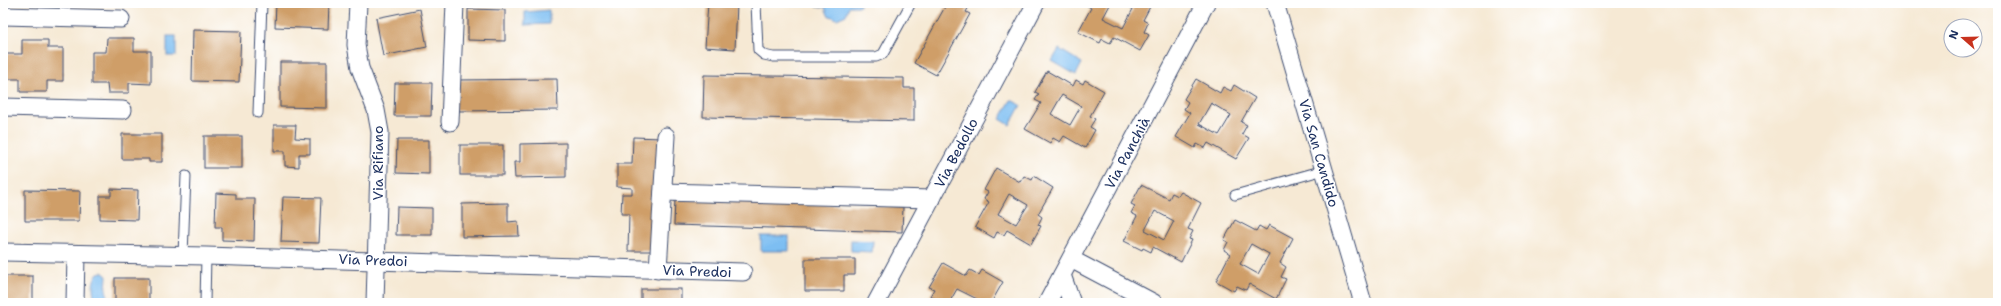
<svg xmlns="http://www.w3.org/2000/svg" width="2001" height="306" font-family="'Shantell Sans',sans-serif">
  <style>
    .water { fill: #7dbef2; stroke: #4c76a8 }
    .building { fill: #cf9e68; fill-rule: evenodd }
    .lines { fill: none; stroke-linecap: round; stroke-linejoin: round }
    .lane-casing { stroke: #3c4b70; stroke-width: 11 }
    .street-casing { stroke: #3c4b70; stroke-width: 19 }
    .lane { stroke: #fff; stroke-width: 9 }
    .street { stroke: #fff; stroke-width: 17 }
    .labels { text-anchor: middle; dominant-baseline: central; stroke-width: 3; stroke-linejoin: round; paint-order: stroke }
    .street-label { font-size: 14px; fill: #1b2f5e; stroke: #fff }
  </style>
  <rect width="100%" height="100%" fill="#fff"/>
  <filter id="ink" filterUnits="userSpaceOnUse"><feTurbulence type="fractalNoise" baseFrequency=".025" numOctaves="2"/><feDisplacementMap in="SourceGraphic" scale="8" xChannelSelector="R" yChannelSelector="G"/><feConvolveMatrix kernelMatrix="1 2 1 2 8 2 1 2 1" color-interpolation-filters="sRGB"/></filter>
  <filter id="wash" filterUnits="userSpaceOnUse"><feTurbulence type="fractalNoise" baseFrequency=".012" numOctaves="4" result="noise"/><feDisplacementMap in="SourceGraphic" scale="16" xChannelSelector="R" yChannelSelector="G"/><feGaussianBlur stdDeviation="0.9" result="paint"/><feColorMatrix in="noise" values="0 0 0 0 0 0 0 0 0 0 0 0 0 0 0 0 0 1.4 0 .05"/><feComposite in="paint" operator="in"/></filter>
  <g filter="url(#wash)">
    <rect width="100%" height="100%" fill="#f6e9d4"/>
    <!-- water -->
    <g class="water">
      <path d="M 816,3 L 860,3 L 860,6 L 849,6 L 846,15 L 837,19 L 828,15 L 825,7 L 816,7 Z"/>
      <path d="M 549,10 L 549,24 L 525,25 L 525,12 Z"/>
      <rect x="167" y="36" width="9" height="20"/>
      <path d="M 1059,49 L 1082,63 L 1076,75 L 1052,61 Z"/>
      <path d="M 1011,100 L 1021,105 L 1010,125 L 1000,119 Z"/>
      <rect x="761" y="236" width="28" height="15"/>
      <path d="M 851,240 L 873,241 L 872,252 L 851,251 Z"/>
      <path d="M 102,272 L 107,276 L 106,290 L 110,303 L 97,303 C 92,294 91,281 98,273 Z"/>
    </g>
    <g id="blocks">
      <!-- building -->
      <g class="building">
        <path d="M 276,3 L 329,3 L 328,29 L 275,27 Z"/>
        <path d="M 708,3 L 737,4 L 735,49 L 705,47 Z"/>
        <path d="M 943,3 L 971,3 L 966,12 L 970,14 L 936,75 L 914,63 L 946,5 Z"/>
        <path d="M 1087,3 L 1111,3 L 1103,18 L 1123,28 L 1133,9 L 1121,3 L 1152,3 L 1143,20 L 1148,23 L 1144,32 L 1149,35 L 1140,51 L 1114,37 L 1110,43 L 1102,39 L 1100,43 L 1078,32 L 1091,8 L 1086,5 Z"/>
        <path d="M 420,9 L 427,47 L 383,56 L 376,18 Z"/>
        <path d="M 468,9 L 505,10 L 505,41 L 468,40 Z"/>
        <path d="M 193,30 L 241,31 L 239,82 L 192,81 Z"/>
        <path d="M 107,38 L 134,38 L 134,51 L 151,51 L 151,84 L 129,83 L 129,93 L 108,93 L 107,84 L 92,84 L 92,52 L 106,52 Z"/>
        <path d="M 22,40 L 48,40 L 48,48 L 63,48 L 63,81 L 47,81 L 47,92 L 20,92 L 20,79 L 4,79 L 4,54 L 22,54 Z"/>
        <path d="M 280,62 L 327,62 L 327,108 L 280,107 Z"/>
        <path d="M 1047,71 L 1073,86 L 1076,80 L 1083,84 L 1085,80 L 1104,91 L 1090,116 L 1095,119 L 1090,127 L 1095,130 L 1085,148 L 1064,136 L 1060,142 L 1053,138 L 1050,143 L 1025,129 L 1041,103 L 1035,100 L 1039,94 L 1035,92 ZM 1062,95 L 1081,106 L 1070,125 L 1051,114 Z"/>
        <path d="M 704,75 L 904,78 L 904,88 L 914,88 L 914,121 L 703,117 Z"/>
        <path d="M 557,79 L 558,110 L 456,111 L 456,80 Z"/>
        <path d="M 1196,79 L 1220,93 L 1223,87 L 1231,91 L 1234,85 L 1255,98 L 1241,122 L 1247,125 L 1242,134 L 1249,138 L 1236,159 L 1208,143 L 1205,148 L 1197,144 L 1195,148 L 1176,137 L 1190,113 L 1184,109 L 1188,102 L 1184,99 ZM 1211,103 L 1231,115 L 1219,135 L 1199,124 Z"/>
        <path d="M 395,83 L 432,83 L 431,116 L 394,116 Z"/>
        <path d="M 274,125 L 296,125 L 295,138 L 310,139 L 310,154 L 299,154 L 299,167 L 285,166 L 285,151 L 274,151 Z"/>
        <path d="M 122,134 L 162,134 L 162,162 L 149,162 L 149,159 L 122,159 Z"/>
        <rect x="204" y="136" width="38" height="32"/>
        <path d="M 633,137 L 661,138 L 657,251 L 628,251 L 629,214 L 621,214 L 622,194 L 632,194 L 632,188 L 617,187 L 617,164 L 632,164 Z"/>
        <path d="M 397,140 L 429,140 L 429,174 L 396,173 Z"/>
        <path d="M 566,143 L 566,177 L 515,178 L 514,162 L 520,162 L 520,144 Z"/>
        <rect x="460" y="145" width="43" height="30"/>
        <path d="M 996,168 L 1020,182 L 1024,176 L 1032,180 L 1034,176 L 1053,188 L 1038,214 L 1042,217 L 1038,225 L 1041,226 L 1031,244 L 1007,230 L 1004,235 L 997,232 L 994,238 L 975,227 L 989,202 L 984,199 L 988,192 L 984,190 ZM 1009,194 L 1028,205 L 1016,224 L 998,214 Z"/>
        <path d="M 1141,185 L 1169,199 L 1172,193 L 1178,196 L 1181,192 L 1201,203 L 1188,229 L 1193,231 L 1189,239 L 1192,240 L 1181,262 L 1153,247 L 1151,252 L 1143,248 L 1142,250 L 1124,241 L 1137,216 L 1131,213 L 1135,206 L 1131,204 ZM 1155,211 L 1174,221 L 1164,240 L 1145,230 Z"/>
        <path d="M 111,189 L 138,190 L 137,220 L 100,219 L 100,196 L 111,196 Z"/>
        <path d="M 25,190 L 80,191 L 79,221 L 25,221 Z"/>
        <path d="M 216,193 L 236,194 L 236,199 L 255,199 L 254,241 L 222,240 L 222,227 L 215,227 Z"/>
        <path d="M 283,197 L 321,198 L 319,243 L 281,242 Z"/>
        <path d="M 675,199 L 903,207 L 902,232 L 674,225 Z"/>
        <path d="M 508,203 L 508,222 L 518,221 L 519,236 L 462,237 L 462,204 Z"/>
        <path d="M 397,207 L 432,208 L 432,235 L 396,235 Z"/>
        <path d="M 1235,220 L 1256,231 L 1259,226 L 1266,230 L 1269,225 L 1293,238 L 1280,263 L 1286,267 L 1281,277 L 1286,279 L 1276,299 L 1249,284 L 1246,290 L 1237,286 L 1234,291 L 1216,281 L 1230,254 L 1224,250 L 1228,242 L 1224,240 ZM 1251,244 L 1269,254 L 1258,274 L 1240,264 Z"/>
        <path d="M 805,259 L 855,259 L 855,275 L 844,275 L 844,291 L 805,291 Z"/>
        <path d="M 943,263 L 966,276 L 970,270 L 979,275 L 982,270 L 1003,282 L 991,303 L 975,303 L 977,299 L 957,289 L 949,303 L 934,303 L 936,299 L 930,296 L 934,289 L 929,287 Z"/>
        <rect x="3" y="276" width="30" height="27"/>
        <rect x="115" y="278" width="34" height="25"/>
        <rect x="641" y="289" width="40" height="14"/>
      </g>
    </g>
  </g>
  <g filter="url(#ink)">
    <use href="#blocks" fill-opacity="0" stroke="#3c4b70" stroke-width="1"/>
    <g class="lines">
      <!-- lane casing -->
      <g class="lane-casing">
        <g id="lane">
          <path d="M 756,3 L 758,50 L 764,55 L 773,57 L 876,57 L 883,54 L 911,3"/>
          <path d="M 258,113 L 262,3"/>
          <path d="M 1235,195 L 1324,170"/>
          <path d="M 183,255 L 186,176"/>
          <path d="M 205,303 L 206,256"/>
        </g>
      </g>
      <!-- street casing -->
      <g class="street-casing">
        <g id="street">
          <path d="M 358,3 L 356,45 L 360,68 L 376,110 L 380,132 L 375,303"/>
          <path d="M 1275,3 L 1363,303"/>
          <path d="M 3,16 L 121,19"/>
          <path d="M 3,107 L 123,110"/>
          <path d="M 450,122 L 455,3"/>
          <path d="M 663,192 L 932,199"/>
          <path d="M 3,252 L 206,256 L 743,272"/>
          <path d="M 1071,259 L 1154,303"/>
          <path d="M 658,270 L 666,136"/>
          <path d="M 1062,275 L 1072,303"/>
          <path d="M 75,303 L 76,254"/>
          <path d="M 876,303 L 1036,3"/>
          <path d="M 1047,303 L 1206,3"/>
        </g>
      </g>
      <!-- lane -->
      <use href="#lane" class="lane"/>
      <!-- street -->
      <use href="#street" class="street"/>
    </g>
  </g>
  <g class="labels">
    <!-- street labels -->
    <g class="street-label">
      <text transform="translate(956 153) rotate(-62)">Via Bedollo</text>
      <text transform="translate(1127 153) rotate(-62)">Via Panchià</text>
      <text transform="translate(1319 153) rotate(74)">Via San Candido</text>
      <text transform="translate(378 163) rotate(-90)">Via Rifiano</text>
      <text transform="translate(373 260) rotate(2)">Via Predoi</text>
      <text transform="translate(697 271) rotate(2)">Via Predoi</text>
    </g>
  </g>
  <!-- margin -->
  <rect width="2001" height="306" fill="none" stroke="#fff" stroke-width="16"/>
  <!-- north arrow -->
  <g transform="translate(1963 38) rotate(290)"><circle r="19" fill="#ffffff" stroke="#a4acbf"/>
  <path d="M0-3L7 15L0 10L-7 15Z" fill="#c8321e"/>
  <text y="-6" font-size="11" font-weight="bold" text-anchor="middle" fill="#1b2f5e">N</text>
  </g>
</svg>
